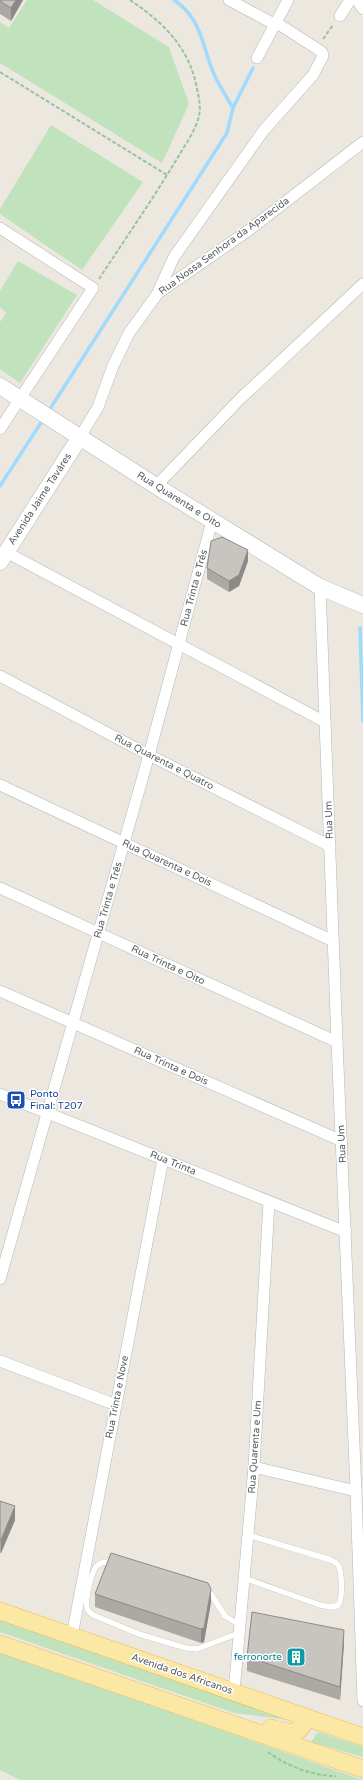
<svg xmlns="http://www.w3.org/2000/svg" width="363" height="1780" font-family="'Varela Round',sans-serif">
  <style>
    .green { fill: #c0e3bd }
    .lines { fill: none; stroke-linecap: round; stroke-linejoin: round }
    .stream { stroke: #a0dafc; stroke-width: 3.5 }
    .lane-casing { stroke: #b3b7bb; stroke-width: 6 }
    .street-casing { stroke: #b3b7bb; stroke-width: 12 }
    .secondary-casing { stroke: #b2b6bb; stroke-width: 17 }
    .primary-casing { stroke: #ecb959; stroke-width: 18 }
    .path { stroke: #97c3a0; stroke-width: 2; stroke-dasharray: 4 2; stroke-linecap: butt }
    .lane { stroke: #fff; stroke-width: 5.5 }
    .street { stroke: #fff; stroke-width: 11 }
    .secondary { stroke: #fff; stroke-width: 16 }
    .primary { stroke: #fce8a5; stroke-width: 17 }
    .wall { fill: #aca9a5 }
    .shaded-wall { fill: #8c8a86 }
    .building { fill: #c8c5c0; stroke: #8c8a86 }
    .labels { text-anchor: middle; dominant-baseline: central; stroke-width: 3; stroke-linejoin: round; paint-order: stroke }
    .street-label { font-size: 10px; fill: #595d61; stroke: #fff }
    .transit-label { font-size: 10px; fill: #164399; stroke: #fff; text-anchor: start }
    .culture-label { font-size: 10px; fill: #0d838f; stroke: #fff; text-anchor: end }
  </style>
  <rect width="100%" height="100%" fill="#ece8e0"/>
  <!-- green -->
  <g class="green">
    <path d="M 27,0 L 93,0 L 169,47 L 189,104 L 162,163 L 0,63 L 0,22 L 9,28 Z"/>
    <path d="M 51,125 L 143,182 L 82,270 L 0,214 L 0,209 Z"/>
    <path d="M 18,261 L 77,295 L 20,383 L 0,369 L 0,322 L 6,313 L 0,307 L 0,291 Z"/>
    <path d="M 0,1620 L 289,1720 L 234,1713 L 0,1632 Z"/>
    <path d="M 0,1652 L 363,1780 L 20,1780 L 0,1770 Z"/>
    <path d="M 318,1732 L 363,1747 L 363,1757 L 311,1742 Z"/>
  </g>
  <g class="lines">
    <!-- stream -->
    <g class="stream">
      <path d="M 174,0 C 201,18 202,44 213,72 C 218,84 226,96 233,108"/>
      <path d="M 48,412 L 227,133 L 233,108 L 253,68"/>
      <path d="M 0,486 L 44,418"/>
      <path d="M 360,628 L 363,721"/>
    </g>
    <!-- lane casing -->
    <g class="lane-casing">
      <g id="lane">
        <path d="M 114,1562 C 108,1562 102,1561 98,1565 C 91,1570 85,1600 87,1608 C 88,1611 90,1613 93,1615 L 139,1634 L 186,1648 L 197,1649 L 239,1633"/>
        <path d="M 244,1578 L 320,1605 C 325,1606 333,1609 338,1605 C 343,1601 342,1570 338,1565 C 337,1563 333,1561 331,1560 L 248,1535"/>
        <path d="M 206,1591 L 211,1594 L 225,1616 L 240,1625"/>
      </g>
    </g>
    <!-- street casing -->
    <g class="street-casing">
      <g id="street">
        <path d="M 229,0 L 276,25"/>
        <path d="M 357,0 L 363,9"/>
        <path d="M 340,16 L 350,0"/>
        <path d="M 257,58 L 288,0"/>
        <path d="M 0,228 L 93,288 L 0,429"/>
        <path d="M 158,292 L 174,257 L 264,130 L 313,75 L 323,56 L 322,52 L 277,23"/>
        <path d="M 80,437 L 98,407 L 113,366 L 129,333 L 158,293 L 249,230 L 363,142"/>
        <path d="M 156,486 L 240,399 L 363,284"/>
        <path d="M 6,552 L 325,722"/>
        <path d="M 320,587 L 337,1042 L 356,1491 L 363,1701"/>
        <path d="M 0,676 L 149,755 L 330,846"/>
        <path d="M 0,785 L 333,941"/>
        <path d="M 0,888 L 337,1042"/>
        <path d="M 0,991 L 342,1141"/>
        <path d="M 0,1094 L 346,1232"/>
        <path d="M 0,1279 L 149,755 L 212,521"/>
        <path d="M 0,1361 L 116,1405"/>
        <path d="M 254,1467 L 356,1491"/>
        <path d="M 72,1636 L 163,1159"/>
        <path d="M 234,1692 L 254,1467 L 269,1202"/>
      </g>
    </g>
    <!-- secondary casing -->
    <g class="secondary-casing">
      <g id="secondary">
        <path d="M 0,386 L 156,486 L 320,587 L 363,605"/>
        <path d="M 0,562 L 80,437"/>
      </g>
    </g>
    <!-- primary casing -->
    <g class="primary-casing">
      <g id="primary">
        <path d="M 0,1611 L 363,1737"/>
        <path d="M 0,1644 L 363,1769"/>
        <path d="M 271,1728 C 282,1731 297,1737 303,1725 L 300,1715"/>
      </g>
    </g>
    <!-- path -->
    <g class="path">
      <path d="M 323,39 L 333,25"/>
      <path d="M 0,72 L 167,175"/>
      <path d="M 99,279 C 125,239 153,199 178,157 C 185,145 196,130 199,116 C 201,107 199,98 197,89 C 190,48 163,22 130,0"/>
      <path d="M 268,1752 C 286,1766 313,1776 336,1776"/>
    </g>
    <!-- lane -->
    <use href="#lane" class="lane"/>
    <!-- street -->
    <use href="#street" class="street"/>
    <!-- secondary -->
    <use href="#secondary" class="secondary"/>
    <!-- primary -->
    <use href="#primary" class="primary"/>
  </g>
  <!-- wall -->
  <g class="wall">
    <path d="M 0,0 L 23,0 L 11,21 L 0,14 Z"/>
    <path d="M 248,561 L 239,586 L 229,592 L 207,579 L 207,568 Z"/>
    <path d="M 0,1501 L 15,1520 L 1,1553 L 0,1553 Z"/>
    <path d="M 95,1594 L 211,1602 L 204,1642 L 201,1643 L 95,1607 Z"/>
    <path d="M 344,1643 L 340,1700 L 247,1671 L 247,1657 Z"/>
  </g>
  <!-- shaded-wall -->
  <g class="shaded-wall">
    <path d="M 16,0 L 23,0 L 11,21 L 11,8 Z"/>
    <path d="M 248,550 L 248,561 L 239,586 L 229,592 L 229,581 Z"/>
    <path d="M 15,1506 L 15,1520 L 1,1553 L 1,1540 Z"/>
    <path d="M 211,1589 L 211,1602 L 204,1642 L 201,1643 L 201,1629 Z"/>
    <path d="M 344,1630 L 344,1643 L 340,1700 L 340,1687 Z"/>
  </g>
  <!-- building -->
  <g class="building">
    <path d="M 0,0 L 16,0 L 11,8 L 0,1 Z"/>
    <path d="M 222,537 L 248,550 L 239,575 L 229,581 L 207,568 L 211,541 Z"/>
    <path d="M 0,1501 L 15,1506 L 1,1540 L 0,1539 Z"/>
    <path d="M 111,1553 L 208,1583 L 211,1589 L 204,1628 L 201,1629 L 95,1594 Z"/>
    <path d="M 252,1612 L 344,1630 L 340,1687 L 247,1657 Z"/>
  </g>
  <!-- icons -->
  <defs>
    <g id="bus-square" transform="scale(1)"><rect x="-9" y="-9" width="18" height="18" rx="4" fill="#1a4fb4" stroke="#fff"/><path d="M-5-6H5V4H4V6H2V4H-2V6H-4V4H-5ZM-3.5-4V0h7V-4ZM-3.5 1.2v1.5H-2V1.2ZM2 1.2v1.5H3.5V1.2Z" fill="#fff"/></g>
    <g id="building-square" transform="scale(1)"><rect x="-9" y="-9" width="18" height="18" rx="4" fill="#0f9aa8" stroke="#fff"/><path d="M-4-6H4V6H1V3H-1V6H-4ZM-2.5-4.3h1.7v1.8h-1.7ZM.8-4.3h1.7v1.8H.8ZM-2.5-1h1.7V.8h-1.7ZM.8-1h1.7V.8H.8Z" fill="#fff"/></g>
  </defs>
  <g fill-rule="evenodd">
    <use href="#bus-square" x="16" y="1100"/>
    <use href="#building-square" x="296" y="1657"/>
  </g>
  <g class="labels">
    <!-- street labels -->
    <g class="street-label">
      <text transform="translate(224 246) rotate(-36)">Rua Nossa Senhora da Aparecida</text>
      <text transform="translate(40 499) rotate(-57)">Avenida Jaime Taváres</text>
      <text transform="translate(179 500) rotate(32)">Rua Quarenta e Oito</text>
      <text transform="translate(194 588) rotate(-75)">Rua Trinta e Três</text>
      <text transform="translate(164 762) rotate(27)">Rua Quarenta e Quatro</text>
      <text transform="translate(329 820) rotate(-92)">Rua Um</text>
      <text transform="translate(167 863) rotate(25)">Rua Quarenta e Dois</text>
      <text transform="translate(108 900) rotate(-74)">Rua Trinta e Três</text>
      <text transform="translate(168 965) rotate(25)">Rua Trinta e Oito</text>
      <text transform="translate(171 1066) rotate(24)">Rua Trinta e Dois</text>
      <text transform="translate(342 1144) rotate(-93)">Rua Um</text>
      <text transform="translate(173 1163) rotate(22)">Rua Trinta</text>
      <text transform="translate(117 1397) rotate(-79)">Rua Trinta e Nove</text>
      <text transform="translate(255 1447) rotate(-86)">Rua Quarenta e Um</text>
      <text transform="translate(182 1674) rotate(19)">Avenida dos Africanos</text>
    </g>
    <!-- transit labels -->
    <g class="transit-label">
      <text x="30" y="1094">Ponto<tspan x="30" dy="12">Final: T207</tspan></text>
    </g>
    <!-- culture labels -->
    <g class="culture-label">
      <text x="282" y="1657">ferronorte</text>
    </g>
  </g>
</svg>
